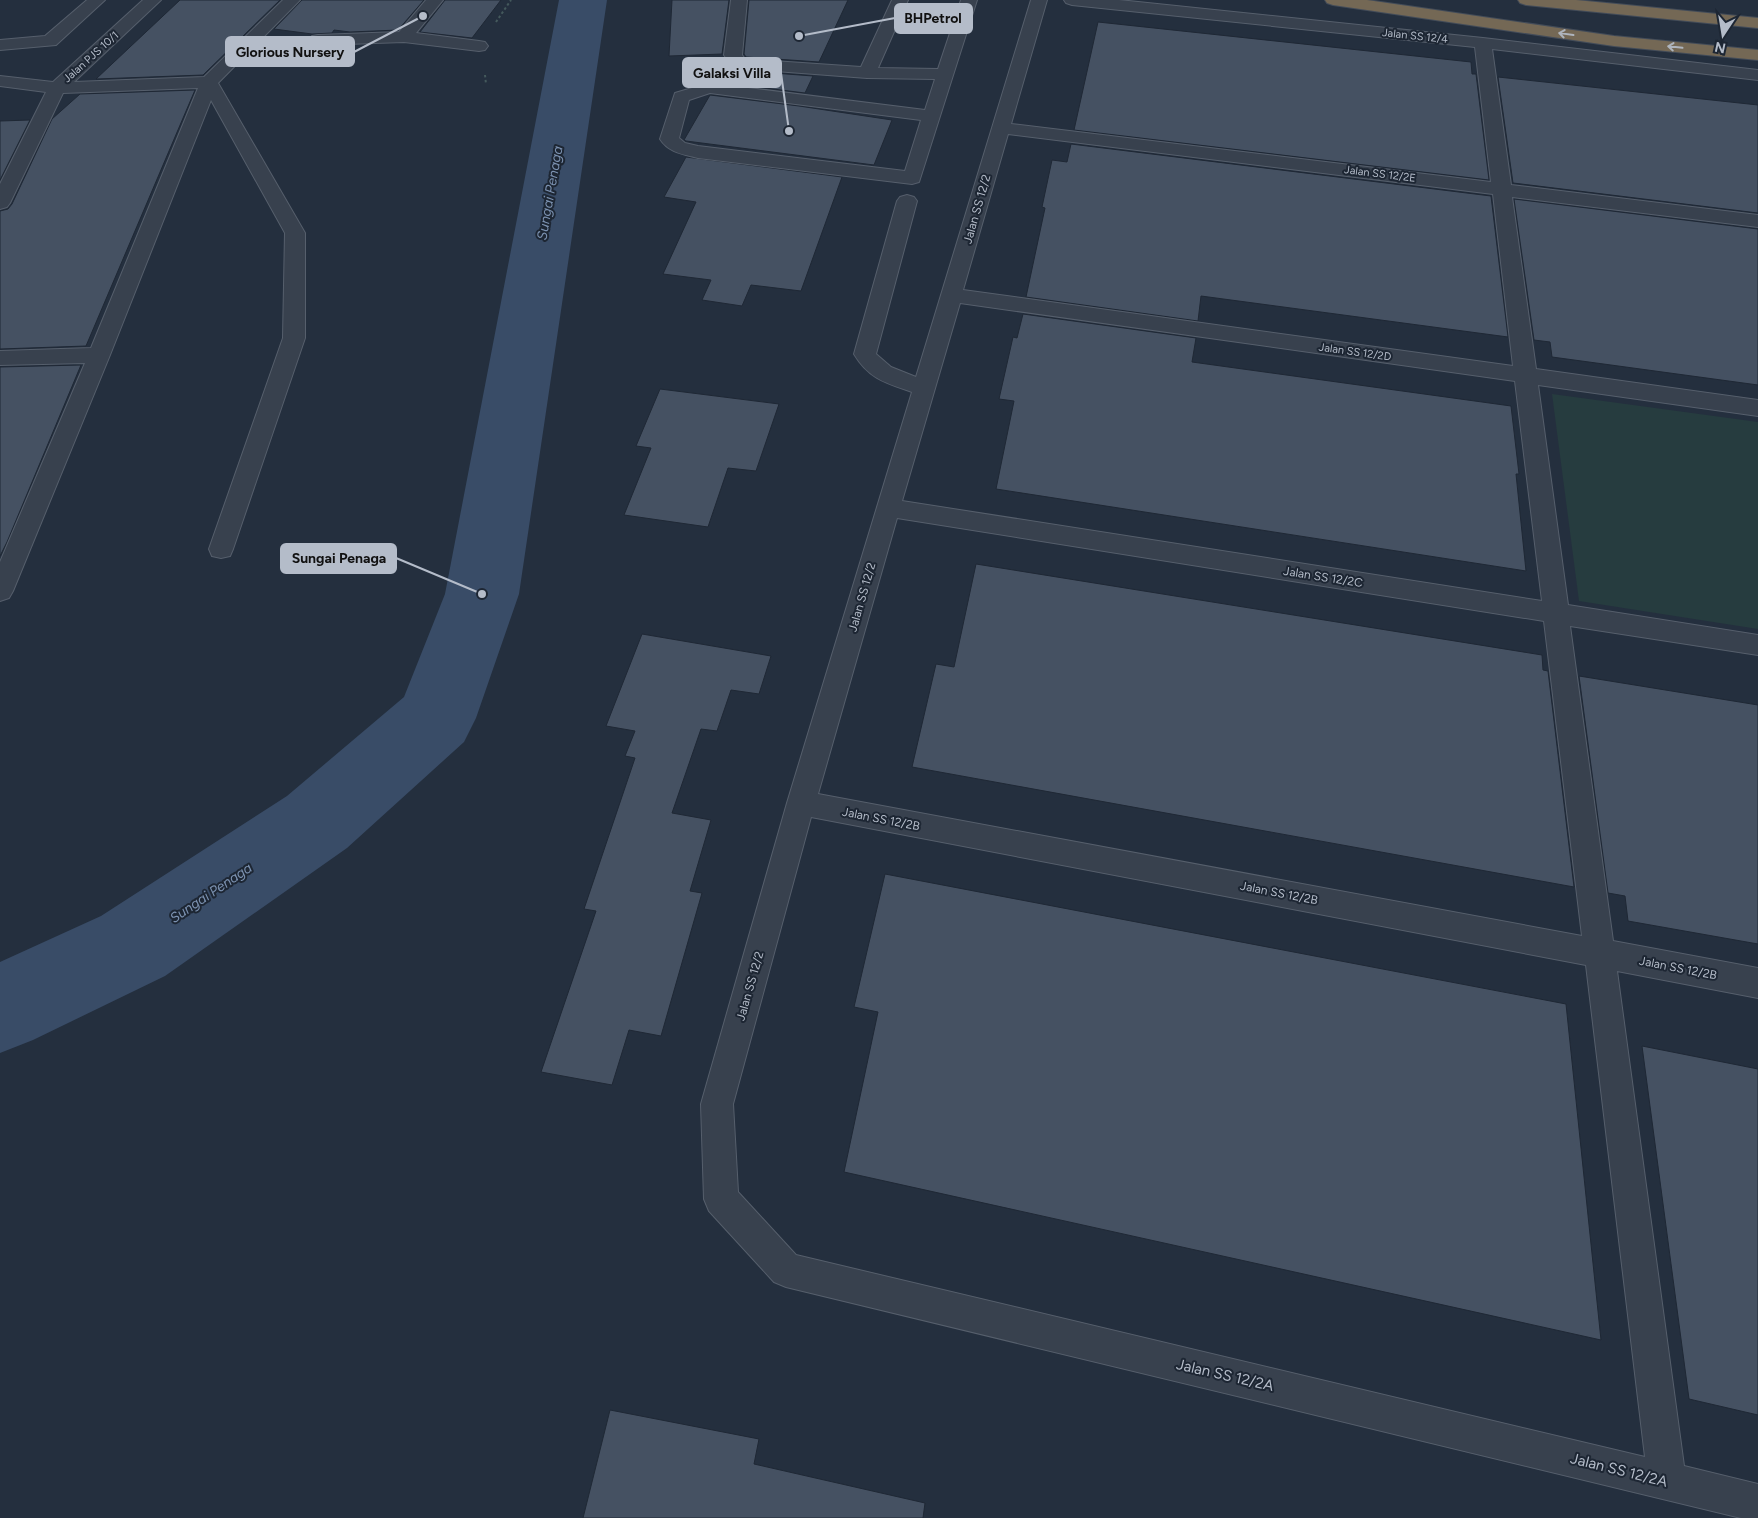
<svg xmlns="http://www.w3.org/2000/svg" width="1758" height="1518" font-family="Figtree,sans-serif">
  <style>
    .green { fill: #263c3f }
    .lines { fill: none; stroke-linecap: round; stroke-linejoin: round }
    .river { fill: #394c67; fill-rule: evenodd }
    .building { fill: #455162; stroke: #1f2835 }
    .minor-casing { stroke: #565f6c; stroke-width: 2 }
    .highway-casing { stroke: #434c59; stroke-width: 2 }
    .path { stroke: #44595c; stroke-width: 2; stroke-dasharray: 2.5 2.5; stroke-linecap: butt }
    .minor { fill: #38414e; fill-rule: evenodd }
    .highway { fill: #746855; fill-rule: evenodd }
    .oneway { stroke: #aeb4bd }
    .labels { text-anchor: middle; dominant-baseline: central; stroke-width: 4; stroke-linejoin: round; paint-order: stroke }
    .far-street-label { font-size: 11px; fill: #b4bcc9; stroke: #1d2633 }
    .street-label { font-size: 12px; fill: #b4bcc9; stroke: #1d2633 }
    .water-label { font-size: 14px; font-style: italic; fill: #7c92b1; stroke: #1d2633 }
    .near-street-label { font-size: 15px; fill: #b4bcc9; stroke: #1d2633 }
    .leader { fill: none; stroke: #b4bcc9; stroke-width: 2 }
    .callout-dot { fill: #b4bcc9; stroke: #1d2633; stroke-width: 2 }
    .callout { fill: #b4bcc9; stroke: #b4bcc9; stroke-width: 2 }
    .callout-label { font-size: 14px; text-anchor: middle; font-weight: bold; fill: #111 }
  </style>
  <rect width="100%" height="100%" fill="#242f3e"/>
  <!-- green -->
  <path class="green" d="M 1552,394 L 1758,422 L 1758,629 L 1579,601 Z"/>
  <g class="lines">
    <!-- river -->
    <path class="river" d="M 559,0 L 607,0 L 519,594 L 476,718 L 464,742 L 347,848 L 165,976 L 33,1040 L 0,1053 L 0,962 L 101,916 L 287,796 L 404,697 L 445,594 Z"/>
  </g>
  <!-- building -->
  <g class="building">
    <path d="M 180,0 L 280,0 L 203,75 L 96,79 Z"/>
    <path d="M 302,0 L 424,0 L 398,30 L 350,32 L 334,30 L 332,33 L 312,34 L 274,29 Z"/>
    <path d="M 445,0 L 501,0 L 472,38 L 420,32 Z"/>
    <path d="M 672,0 L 729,0 L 722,54 L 669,56 Z"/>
    <path d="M 749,0 L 848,0 L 819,62 L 746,57 L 744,54 Z"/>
    <path d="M 1098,22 L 1471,62 L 1472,74 L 1476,74 L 1489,180 L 1074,130 Z"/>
    <path d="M 727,63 L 734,70 L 813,76 L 805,93 L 717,82 Z"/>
    <path d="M 1498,77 L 1758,105 L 1758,213 L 1513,183 Z"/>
    <path d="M 195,90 L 86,346 L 0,349 L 0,211 L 8,209 L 12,204 L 52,119 L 80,94 Z"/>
    <path d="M 710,95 L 799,106 L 892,120 L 874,165 L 686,141 L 684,140 Z"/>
    <path d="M 30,120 L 0,180 L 0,121 Z"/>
    <path d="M 1071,144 L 1491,196 L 1508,337 L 1201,296 L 1198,321 L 1026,297 L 1045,208 L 1042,207 L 1052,160 L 1067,162 Z"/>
    <path d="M 686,157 L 842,177 L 801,291 L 751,285 L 742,306 L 702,300 L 711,280 L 663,274 L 696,202 L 664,197 Z"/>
    <path d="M 1514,199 L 1758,229 L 1758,385 L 1552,357 L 1550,342 L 1534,340 Z"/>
    <path d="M 1023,314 L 1196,338 L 1192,362 L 1511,406 L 1519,474 L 1516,474 L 1526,571 L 996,489 L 1014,401 L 999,399 L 1013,337 L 1017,338 Z"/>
    <path d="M 81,365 L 7,542 L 0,556 L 0,367 Z"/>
    <path d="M 660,389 L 779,404 L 756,471 L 728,468 L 708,527 L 624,515 L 651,448 L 636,446 Z"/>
    <path d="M 976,564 L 1542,655 L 1543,670 L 1548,671 L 1574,887 L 912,767 L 936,664 L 954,667 Z"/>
    <path d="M 642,634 L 771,656 L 759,694 L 731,690 L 717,731 L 701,729 L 672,813 L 711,820 L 690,891 L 702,893 L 661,1036 L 629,1030 L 612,1085 L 541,1072 L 596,911 L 584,909 L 635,758 L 625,756 L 635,731 L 606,726 Z"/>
    <path d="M 1579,676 L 1758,705 L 1758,944 L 1628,921 L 1625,896 L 1608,893 Z"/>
    <path d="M 885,874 L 1566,1004 L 1601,1340 L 844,1172 L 878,1012 L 854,1007 Z"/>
    <path d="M 1642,1046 L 1758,1069 L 1758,1415 L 1689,1399 Z"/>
    <path d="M 610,1410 L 759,1439 L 754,1464 L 925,1503 L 923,1518 L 583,1518 Z"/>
  </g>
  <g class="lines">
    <!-- minor casing -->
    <g class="minor-casing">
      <g id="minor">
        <path d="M 87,0 L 105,0 L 56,45 L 0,50 L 0,40 L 45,36 Z"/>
        <path d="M 143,0 L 161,0 L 74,82 L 204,77 L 283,0 L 300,0 L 218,83 L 305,233 L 305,338 L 233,549 L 230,556 L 221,558 L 212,556 L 209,549 L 283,338 L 285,233 L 211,100 L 110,355 L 13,591 L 9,598 L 0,601 L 0,562 L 85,363 L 0,365 L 0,351 L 91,348 L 198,88 L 63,93 L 10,203 L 7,207 L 0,209 L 0,184 L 46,92 L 0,86 L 0,76 L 53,82 Z"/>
        <path d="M 426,0 L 443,0 L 416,33 L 479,41 L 485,42 L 488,46 L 485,50 L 479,51 L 404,42 L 318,45 L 312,44 L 309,40 L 312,36 L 318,35 L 399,32 Z"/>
        <path d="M 731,0 L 747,0 L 742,55 L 745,59 L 861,67 L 892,0 L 908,0 L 878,68 L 938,69 L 961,0 L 977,0 L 919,182 L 912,184 L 698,158 C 683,154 669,153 660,139 L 675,93 L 709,83 L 925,110 L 935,79 L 867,78 L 734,68 L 724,55 ZM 710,93 L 921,120 L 905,171 L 698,146 L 685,143 L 679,138 L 689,100 Z"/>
        <path d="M 1031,0 L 1047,0 L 1011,124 L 1491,182 L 1475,47 L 1072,5 L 1066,3 L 1064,0 L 1119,0 L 1483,38 L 1758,70 L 1758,80 L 1492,49 L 1511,185 L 1758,215 L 1758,227 L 1512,197 L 1536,369 L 1758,400 L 1758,416 L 1538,385 L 1568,605 L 1758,635 L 1758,655 L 1570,626 L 1613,941 L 1758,968 L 1758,998 L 1617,971 L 1684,1466 L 1758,1484 L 1758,1518 L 1741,1518 L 786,1287 L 774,1282 L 709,1211 L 704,1199 L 701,1104 L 787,803 L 912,392 C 886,383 869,379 854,354 L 897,201 L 900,197 L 907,195 L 914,197 L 917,201 L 876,354 L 891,367 L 916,377 ZM 1008,134 L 1493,194 L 1513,366 L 963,290 ZM 960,303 L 1515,381 L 1542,601 L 902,501 ZM 897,518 L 1544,621 L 1582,936 L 818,794 ZM 811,817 L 1586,965 L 1645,1457 L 796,1255 L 738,1192 L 733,1104 Z"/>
      </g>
    </g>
    <!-- highway casing -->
    <g class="highway-casing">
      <g id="highway">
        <path d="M 1325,0 L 1367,0 L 1614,36 L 1758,50 L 1758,60 L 1614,46 L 1333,5 L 1327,3 Z"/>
        <path d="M 1518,0 L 1576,0 L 1758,18 L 1758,28 L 1526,5 L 1520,3 Z"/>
      </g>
    </g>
    <!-- path -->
    <g class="path">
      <path d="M 496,22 L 511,0"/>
      <path d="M 485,75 L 486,84"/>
    </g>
    <!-- minor -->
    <use href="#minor" class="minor"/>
    <!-- highway -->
    <use href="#highway" class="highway"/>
  </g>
  <!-- one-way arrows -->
  <defs><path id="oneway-shaft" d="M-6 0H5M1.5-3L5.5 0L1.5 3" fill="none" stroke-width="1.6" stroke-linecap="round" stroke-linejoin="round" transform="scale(1.25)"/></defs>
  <g class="oneway">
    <use href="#oneway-shaft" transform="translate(1566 34) rotate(-172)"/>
    <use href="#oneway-shaft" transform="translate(1675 47) rotate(-174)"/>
  </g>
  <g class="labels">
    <!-- far-street labels -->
    <g class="far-street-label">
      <text transform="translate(1415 36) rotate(6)">Jalan SS 12/4</text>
      <text transform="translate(91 57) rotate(-42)">Jalan PJS 10/1</text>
      <text transform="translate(1380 174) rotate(7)">Jalan SS 12/2E</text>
      <text transform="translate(1355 352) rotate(8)">Jalan SS 12/2D</text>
    </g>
    <!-- street labels -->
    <g class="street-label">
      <text transform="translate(977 209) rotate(-74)">Jalan SS 12/2</text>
      <text transform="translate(1323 577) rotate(9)">Jalan SS 12/2C</text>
      <text transform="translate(862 597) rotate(-74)">Jalan SS 12/2</text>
      <text transform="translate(881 819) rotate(11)">Jalan SS 12/2B</text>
      <text transform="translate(1279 893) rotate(11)">Jalan SS 12/2B</text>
      <text transform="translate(1678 968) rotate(11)">Jalan SS 12/2B</text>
      <text transform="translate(750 986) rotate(-74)">Jalan SS 12/2</text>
    </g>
    <!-- water labels -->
    <g class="water-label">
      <text transform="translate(550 193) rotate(-80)">Sungai Penaga</text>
      <text transform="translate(211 893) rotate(-34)">Sungai Penaga</text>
    </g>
    <!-- near-street labels -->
    <g class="near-street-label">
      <text transform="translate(1225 1375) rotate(13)">Jalan SS 12/2A</text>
      <text transform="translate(1619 1470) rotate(14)">Jalan SS 12/2A</text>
    </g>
  </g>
  <!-- callouts -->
  <path class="leader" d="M799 36L895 18M423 16L354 52M789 131L781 73M482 594L396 558"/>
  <g class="callout-dot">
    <circle cx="799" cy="36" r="5"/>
    <circle cx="423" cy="16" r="5"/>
    <circle cx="789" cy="131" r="5"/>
    <circle cx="482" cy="594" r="5"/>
  </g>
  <g class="callout">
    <rect x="895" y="4" width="77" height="29" rx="5"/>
    <rect x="226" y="37" width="128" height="29" rx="5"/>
    <rect x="683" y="58" width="98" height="29" rx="5"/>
    <rect x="281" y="544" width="115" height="29" rx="5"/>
  </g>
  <g class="callout-label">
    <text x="933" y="23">BHPetrol</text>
    <text x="290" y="57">Glorious Nursery</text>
    <text x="732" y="78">Galaksi Villa</text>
    <text x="339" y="563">Sungai Penaga</text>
  </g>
  <!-- north arrow -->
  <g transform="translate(1723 35) rotate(192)" stroke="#1d2633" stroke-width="4" paint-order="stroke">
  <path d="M0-4L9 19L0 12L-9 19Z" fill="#b4bcc9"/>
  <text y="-8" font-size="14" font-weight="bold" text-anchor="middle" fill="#b4bcc9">N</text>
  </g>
</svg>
